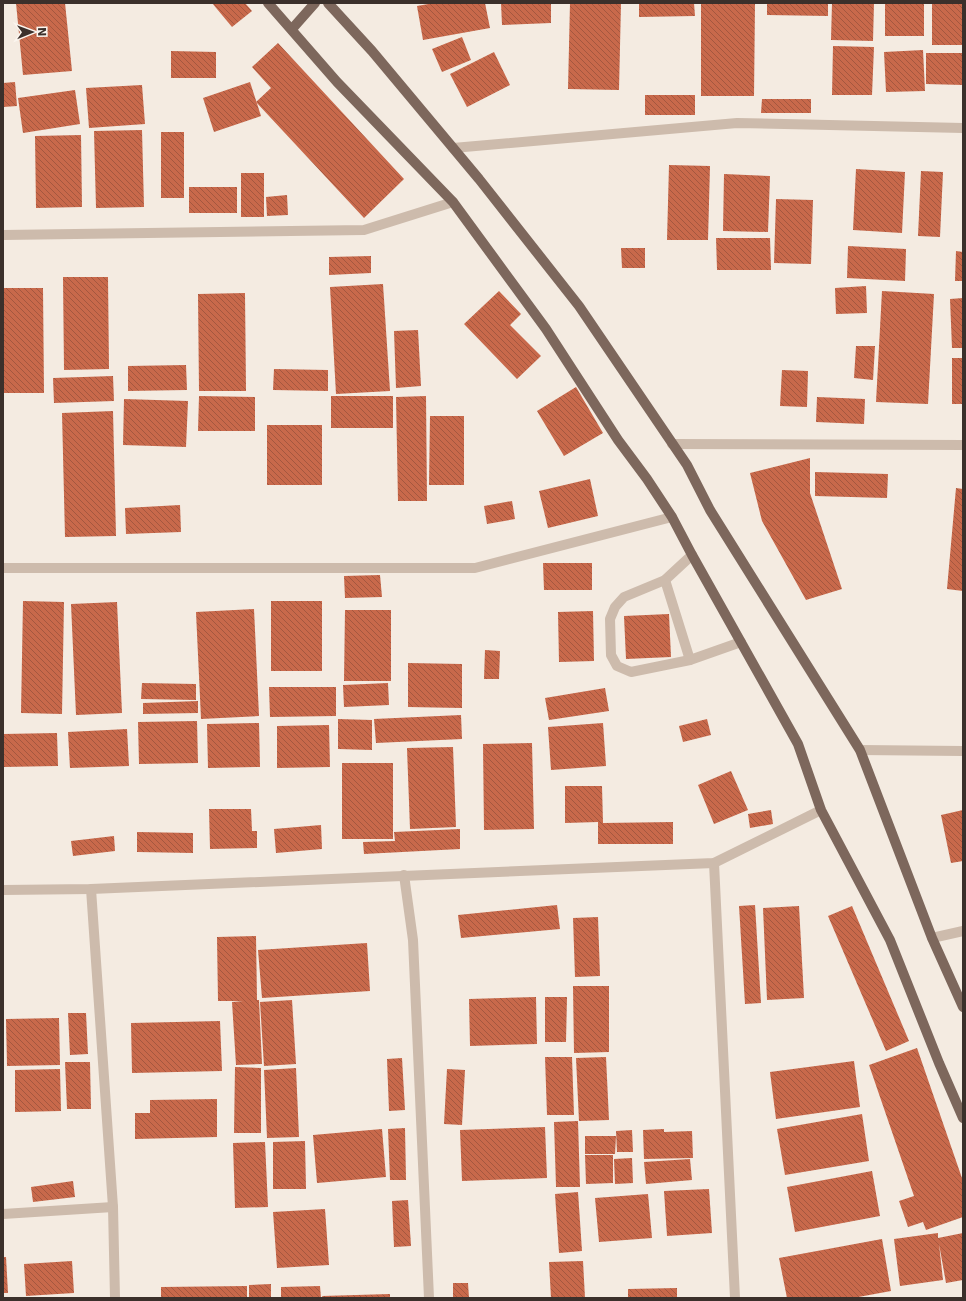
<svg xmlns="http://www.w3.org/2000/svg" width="966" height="1301" font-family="'DejaVu Sans',sans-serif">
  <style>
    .building { fill: url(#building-back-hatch) }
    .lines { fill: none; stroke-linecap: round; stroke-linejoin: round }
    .minor { stroke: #cdbbac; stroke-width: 10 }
    .major { stroke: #7d675c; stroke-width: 10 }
  </style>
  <defs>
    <pattern id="building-back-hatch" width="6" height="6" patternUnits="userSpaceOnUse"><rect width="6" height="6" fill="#c8694b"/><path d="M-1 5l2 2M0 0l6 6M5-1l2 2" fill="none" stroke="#a4573f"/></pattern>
  </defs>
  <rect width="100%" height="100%" fill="#f4ebe1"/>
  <!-- building -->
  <g class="building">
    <path d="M 16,3 L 65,3 L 72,71 L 23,75 Z"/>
    <path d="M 212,3 L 245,3 L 252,11 L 232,27 Z"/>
    <path d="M 434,3 L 485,3 L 490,28 L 423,40 L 417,6 Z"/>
    <path d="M 501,3 L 551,3 L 551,23 L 502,25 Z"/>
    <path d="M 570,3 L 621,3 L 619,90 L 568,89 Z"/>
    <path d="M 639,3 L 694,3 L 695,16 L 639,17 Z"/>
    <path d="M 701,3 L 755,3 L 754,96 L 701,96 Z"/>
    <path d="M 767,3 L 828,3 L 828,16 L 767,15 Z"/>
    <path d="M 832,3 L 874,3 L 873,41 L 831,40 Z"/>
    <rect x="885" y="3" width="39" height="33"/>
    <rect x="932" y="3" width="31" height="42"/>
    <path d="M 462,37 L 471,60 L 442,72 L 432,49 Z"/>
    <path d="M 278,43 L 404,179 L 364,218 L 256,102 L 271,88 L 252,67 Z"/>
    <path d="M 833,46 L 874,47 L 872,95 L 832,95 Z"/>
    <path d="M 923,50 L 925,91 L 886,92 L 884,52 Z"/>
    <path d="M 171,51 L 216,52 L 216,78 L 171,78 Z"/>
    <path d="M 494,52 L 510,85 L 467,107 L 450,74 Z"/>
    <path d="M 926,53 L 963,53 L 963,85 L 926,84 Z"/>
    <path d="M 15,82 L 17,106 L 3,107 L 3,83 Z"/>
    <path d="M 250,82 L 261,116 L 214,132 L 203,98 Z"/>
    <path d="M 142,85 L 145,124 L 89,128 L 86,88 Z"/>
    <path d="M 75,90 L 80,124 L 23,133 L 18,98 Z"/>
    <rect x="645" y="95" width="50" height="20"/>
    <path d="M 762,99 L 811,99 L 811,113 L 761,113 Z"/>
    <path d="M 142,130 L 144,207 L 96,208 L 94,131 Z"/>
    <rect x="161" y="132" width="23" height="66"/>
    <path d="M 81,135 L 82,207 L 36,208 L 35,136 Z"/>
    <path d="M 669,165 L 710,166 L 708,240 L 667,240 Z"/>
    <path d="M 856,169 L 905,172 L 902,233 L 853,230 Z"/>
    <path d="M 921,171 L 943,172 L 940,237 L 918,236 Z"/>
    <rect x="241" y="173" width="23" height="44"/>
    <path d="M 724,174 L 770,176 L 768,232 L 723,231 Z"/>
    <rect x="189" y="187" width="48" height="26"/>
    <path d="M 287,195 L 288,215 L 267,216 L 266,197 Z"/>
    <path d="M 776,199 L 813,200 L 811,264 L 774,263 Z"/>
    <path d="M 716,238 L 770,238 L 771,270 L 717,270 Z"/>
    <path d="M 848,246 L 906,249 L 905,281 L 847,278 Z"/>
    <path d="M 621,248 L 645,248 L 645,268 L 622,268 Z"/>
    <path d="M 956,251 L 963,252 L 963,281 L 955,281 Z"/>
    <path d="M 371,256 L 371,273 L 329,275 L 329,257 Z"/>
    <path d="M 63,277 L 108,277 L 109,369 L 64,370 Z"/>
    <path d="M 383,284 L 390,391 L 336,394 L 330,287 Z"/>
    <path d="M 866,286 L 867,313 L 836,314 L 835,288 Z"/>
    <path d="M 3,288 L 43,288 L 44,393 L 3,393 Z"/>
    <path d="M 499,291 L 521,314 L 510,325 L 541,356 L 517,379 L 464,324 Z"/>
    <path d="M 882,291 L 934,294 L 928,404 L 876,402 Z"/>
    <path d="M 245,293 L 246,391 L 199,391 L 198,294 Z"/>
    <path d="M 963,298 L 963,348 L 952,348 L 950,299 Z"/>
    <path d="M 418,330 L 421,386 L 396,388 L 394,331 Z"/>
    <path d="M 856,346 L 875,346 L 873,380 L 854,378 Z"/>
    <rect x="952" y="358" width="11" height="46"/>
    <path d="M 186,365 L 187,390 L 128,391 L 128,366 Z"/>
    <path d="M 274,369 L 328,370 L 328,391 L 273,390 Z"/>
    <path d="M 782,370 L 808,371 L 807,407 L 780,406 Z"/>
    <path d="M 113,376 L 114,401 L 54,403 L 53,378 Z"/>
    <path d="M 576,387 L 603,433 L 564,456 L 537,411 Z"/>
    <path d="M 199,396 L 255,397 L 255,431 L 198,431 Z"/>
    <rect x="331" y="396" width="62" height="32"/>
    <path d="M 426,396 L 427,501 L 398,501 L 396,397 Z"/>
    <path d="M 817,397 L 865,399 L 864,424 L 816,422 Z"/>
    <path d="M 124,399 L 188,401 L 186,447 L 123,445 Z"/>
    <path d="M 113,411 L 116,536 L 65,537 L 62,413 Z"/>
    <path d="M 430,416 L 464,416 L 464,485 L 429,485 Z"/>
    <rect x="267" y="425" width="55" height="60"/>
    <path d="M 810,458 L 810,493 L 842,589 L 806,600 L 762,521 L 750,473 Z"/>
    <path d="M 815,472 L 888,474 L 887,498 L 815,496 Z"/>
    <path d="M 590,479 L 598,516 L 548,528 L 539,491 Z"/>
    <path d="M 956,488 L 963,489 L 963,591 L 947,589 Z"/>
    <path d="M 512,501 L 515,519 L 487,524 L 484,506 Z"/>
    <path d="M 180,505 L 181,532 L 126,534 L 125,508 Z"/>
    <path d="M 543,563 L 592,563 L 592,590 L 544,590 Z"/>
    <path d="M 380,575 L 382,597 L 345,598 L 344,576 Z"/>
    <path d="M 23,601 L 64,602 L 62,714 L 21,713 Z"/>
    <rect x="271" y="601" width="51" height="70"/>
    <path d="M 117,602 L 122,713 L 76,715 L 71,604 Z"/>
    <path d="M 254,609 L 259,716 L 201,719 L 196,612 Z"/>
    <path d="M 345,610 L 391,610 L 391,681 L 344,681 Z"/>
    <path d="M 593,611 L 594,661 L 559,662 L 558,612 Z"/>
    <path d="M 669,614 L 671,657 L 626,659 L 624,616 Z"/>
    <path d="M 485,650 L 500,651 L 499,679 L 484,679 Z"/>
    <path d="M 408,663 L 462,664 L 462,708 L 408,707 Z"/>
    <path d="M 142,683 L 196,684 L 196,700 L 141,699 Z"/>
    <path d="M 388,683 L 389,705 L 344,707 L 343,685 Z"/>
    <path d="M 269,687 L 336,687 L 336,716 L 270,717 Z"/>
    <path d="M 605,688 L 609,711 L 549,720 L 545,698 Z"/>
    <path d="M 198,701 L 198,713 L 143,714 L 143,703 Z"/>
    <path d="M 461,715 L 462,739 L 376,743 L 374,719 Z"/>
    <path d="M 338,719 L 372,720 L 372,750 L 338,749 Z"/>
    <path d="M 707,719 L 711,735 L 683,742 L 679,726 Z"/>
    <path d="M 197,721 L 198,763 L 139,764 L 138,722 Z"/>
    <path d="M 259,723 L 260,767 L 208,768 L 207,724 Z"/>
    <path d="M 603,723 L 606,766 L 551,770 L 548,727 Z"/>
    <path d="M 329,725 L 330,767 L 277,768 L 277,726 Z"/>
    <path d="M 127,729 L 129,766 L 70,768 L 68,732 Z"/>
    <path d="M 57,733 L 58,766 L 3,767 L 3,734 Z"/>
    <path d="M 532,743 L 534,829 L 484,830 L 483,744 Z"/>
    <path d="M 453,747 L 456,827 L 410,829 L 407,748 Z"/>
    <rect x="342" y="763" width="51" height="76"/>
    <path d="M 731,771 L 748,810 L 714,824 L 698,785 Z"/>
    <path d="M 565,786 L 602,786 L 603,823 L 673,822 L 673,844 L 598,844 L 598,822 L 565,823 Z"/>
    <path d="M 209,809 L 251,809 L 252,831 L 257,831 L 257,848 L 210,849 Z"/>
    <path d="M 771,810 L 773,824 L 750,828 L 748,814 Z"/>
    <path d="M 963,810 L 963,861 L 951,863 L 941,815 Z"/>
    <path d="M 321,825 L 322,849 L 276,853 L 274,829 Z"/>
    <path d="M 460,829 L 460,849 L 364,854 L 363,842 L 395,841 L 394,832 Z"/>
    <path d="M 137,832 L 193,833 L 193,853 L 137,852 Z"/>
    <path d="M 114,836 L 115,851 L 73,856 L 71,841 Z"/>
    <path d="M 557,905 L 560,929 L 461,938 L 458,915 Z"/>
    <path d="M 755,905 L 761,1003 L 745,1004 L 739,906 Z"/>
    <path d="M 799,906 L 804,998 L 767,1000 L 763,908 Z"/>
    <path d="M 852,906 L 909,1041 L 886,1051 L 828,916 Z"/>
    <path d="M 598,917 L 600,976 L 575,977 L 573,918 Z"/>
    <path d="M 256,936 L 257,1000 L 259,1000 L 262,1064 L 236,1065 L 232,1002 L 243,1001 L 218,1001 L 217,937 Z"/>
    <path d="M 367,943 L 370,991 L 262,998 L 258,950 Z"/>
    <path d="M 573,986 L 609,986 L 609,1052 L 574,1053 Z"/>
    <path d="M 536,997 L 537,1044 L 470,1046 L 469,999 Z"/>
    <path d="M 545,997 L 567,997 L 566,1042 L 545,1042 Z"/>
    <path d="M 292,1000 L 296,1064 L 264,1066 L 260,1002 Z"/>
    <path d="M 68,1013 L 86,1013 L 88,1054 L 70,1055 Z"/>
    <path d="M 59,1018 L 60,1065 L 7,1066 L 6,1019 Z"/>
    <path d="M 220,1021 L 222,1071 L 132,1073 L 131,1023 Z"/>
    <path d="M 917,1048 L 963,1181 L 963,1217 L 926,1230 L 923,1222 L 908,1227 L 899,1201 L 914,1196 L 869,1065 Z"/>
    <path d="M 545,1057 L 572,1057 L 574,1115 L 547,1115 Z"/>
    <path d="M 606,1057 L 609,1120 L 579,1121 L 576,1058 Z"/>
    <path d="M 402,1058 L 405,1110 L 389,1111 L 387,1059 Z"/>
    <path d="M 854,1061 L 860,1107 L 776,1119 L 770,1072 Z"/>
    <path d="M 65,1062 L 90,1062 L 91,1109 L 67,1109 Z"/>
    <path d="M 235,1067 L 261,1068 L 261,1133 L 234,1133 Z"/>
    <path d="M 296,1068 L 299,1137 L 267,1138 L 264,1070 Z"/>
    <path d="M 60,1069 L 61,1111 L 15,1112 L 15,1070 Z"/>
    <path d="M 447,1069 L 465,1070 L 462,1125 L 444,1124 Z"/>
    <path d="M 217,1099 L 217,1137 L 135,1139 L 135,1113 L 150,1113 L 150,1100 Z"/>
    <path d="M 862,1114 L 869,1161 L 785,1175 L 777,1129 Z"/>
    <path d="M 578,1121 L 580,1187 L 556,1187 L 554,1122 Z"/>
    <path d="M 545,1127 L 547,1178 L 462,1181 L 460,1130 Z"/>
    <path d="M 405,1128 L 406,1180 L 390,1180 L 388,1129 Z"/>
    <path d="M 382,1129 L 386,1177 L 317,1183 L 313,1135 Z"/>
    <path d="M 664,1129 L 664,1132 L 692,1131 L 693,1158 L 644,1159 L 643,1130 Z"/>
    <path d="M 632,1130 L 633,1152 L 617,1152 L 616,1131 Z"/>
    <path d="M 585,1136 L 616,1136 L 615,1154 L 585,1154 Z"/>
    <path d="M 305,1141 L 306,1189 L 273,1189 L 273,1142 Z"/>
    <path d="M 265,1142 L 268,1207 L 235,1208 L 233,1143 Z"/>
    <path d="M 585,1155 L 613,1155 L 613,1183 L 586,1184 Z"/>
    <path d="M 632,1158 L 633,1183 L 615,1184 L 614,1159 Z"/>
    <path d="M 690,1159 L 692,1180 L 646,1184 L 644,1162 Z"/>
    <path d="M 872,1171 L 880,1216 L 795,1232 L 787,1187 Z"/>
    <path d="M 73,1181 L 75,1197 L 33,1202 L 31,1187 Z"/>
    <path d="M 709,1189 L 712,1233 L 667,1236 L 664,1191 Z"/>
    <path d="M 578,1192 L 582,1251 L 559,1253 L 555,1194 Z"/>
    <path d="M 648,1194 L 652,1238 L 599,1242 L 595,1198 Z"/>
    <path d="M 408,1200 L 411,1246 L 394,1247 L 392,1201 Z"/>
    <path d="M 325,1209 L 329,1265 L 277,1268 L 273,1212 Z"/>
    <path d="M 938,1233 L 938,1238 L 963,1233 L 963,1280 L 946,1283 L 939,1244 L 943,1280 L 900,1286 L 894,1239 Z"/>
    <path d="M 882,1239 L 891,1291 L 853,1298 L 787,1298 L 779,1258 Z"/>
    <path d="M 3,1257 L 6,1257 L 8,1293 L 3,1293 Z"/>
    <path d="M 72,1261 L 74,1293 L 26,1296 L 24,1264 Z"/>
    <path d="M 583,1261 L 585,1298 L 551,1298 L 549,1262 Z"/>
    <path d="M 453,1283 L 468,1283 L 469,1298 L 453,1298 Z"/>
    <path d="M 271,1284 L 271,1298 L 249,1298 L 249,1285 Z"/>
    <path d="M 247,1286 L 247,1298 L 161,1298 L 161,1287 Z"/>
    <path d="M 320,1286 L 321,1298 L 281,1298 L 281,1287 Z"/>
    <path d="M 677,1288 L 677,1298 L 628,1298 L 628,1289 Z"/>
    <path d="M 390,1294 L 390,1298 L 323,1298 L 322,1296 Z"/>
  </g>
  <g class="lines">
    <!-- minor -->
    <g class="minor">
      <path d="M 453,148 L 737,123 L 963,128"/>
      <path d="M 3,235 L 364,230 L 453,202"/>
      <path d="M 672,444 L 963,445"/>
      <path d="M 692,555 L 665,580 L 624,597 L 615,607 L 610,619 L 611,655 L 617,666 L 631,672 L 690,660 L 741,642"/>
      <path d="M 3,568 L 475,568 L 672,517"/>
      <path d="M 665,580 L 690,660"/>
      <path d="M 860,750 L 963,751"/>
      <path d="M 714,863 L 735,1298"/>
      <path d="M 404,875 L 413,940 L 429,1298"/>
      <path d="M 91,889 L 113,1207 L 115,1298"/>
      <path d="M 3,890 L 91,889 L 714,863 L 821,810"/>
      <path d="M 932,938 L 963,931"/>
      <path d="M 3,1214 L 113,1207"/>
    </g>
    <!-- major -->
    <g class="major">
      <path d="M 268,3 L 337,82 L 453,202 L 546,329 L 618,440 L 647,479 L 672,517 L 692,555 L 798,744 L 821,810 L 890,940 L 939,1063 L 963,1118"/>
      <path d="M 328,3 L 372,51 L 479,179 L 579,306 L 687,465 L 710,510 L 860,750 L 932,938 L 963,1007"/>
      <path d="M 292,29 L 315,3"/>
    </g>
  </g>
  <!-- border -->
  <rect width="966" height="1301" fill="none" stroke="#3b302b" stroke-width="8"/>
  <!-- north arrow -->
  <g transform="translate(32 32) rotate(89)" stroke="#fbf5ee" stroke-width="3" paint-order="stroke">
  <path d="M0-3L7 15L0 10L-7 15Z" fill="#3b302b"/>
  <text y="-6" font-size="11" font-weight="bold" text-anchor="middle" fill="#3b302b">N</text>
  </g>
</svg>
